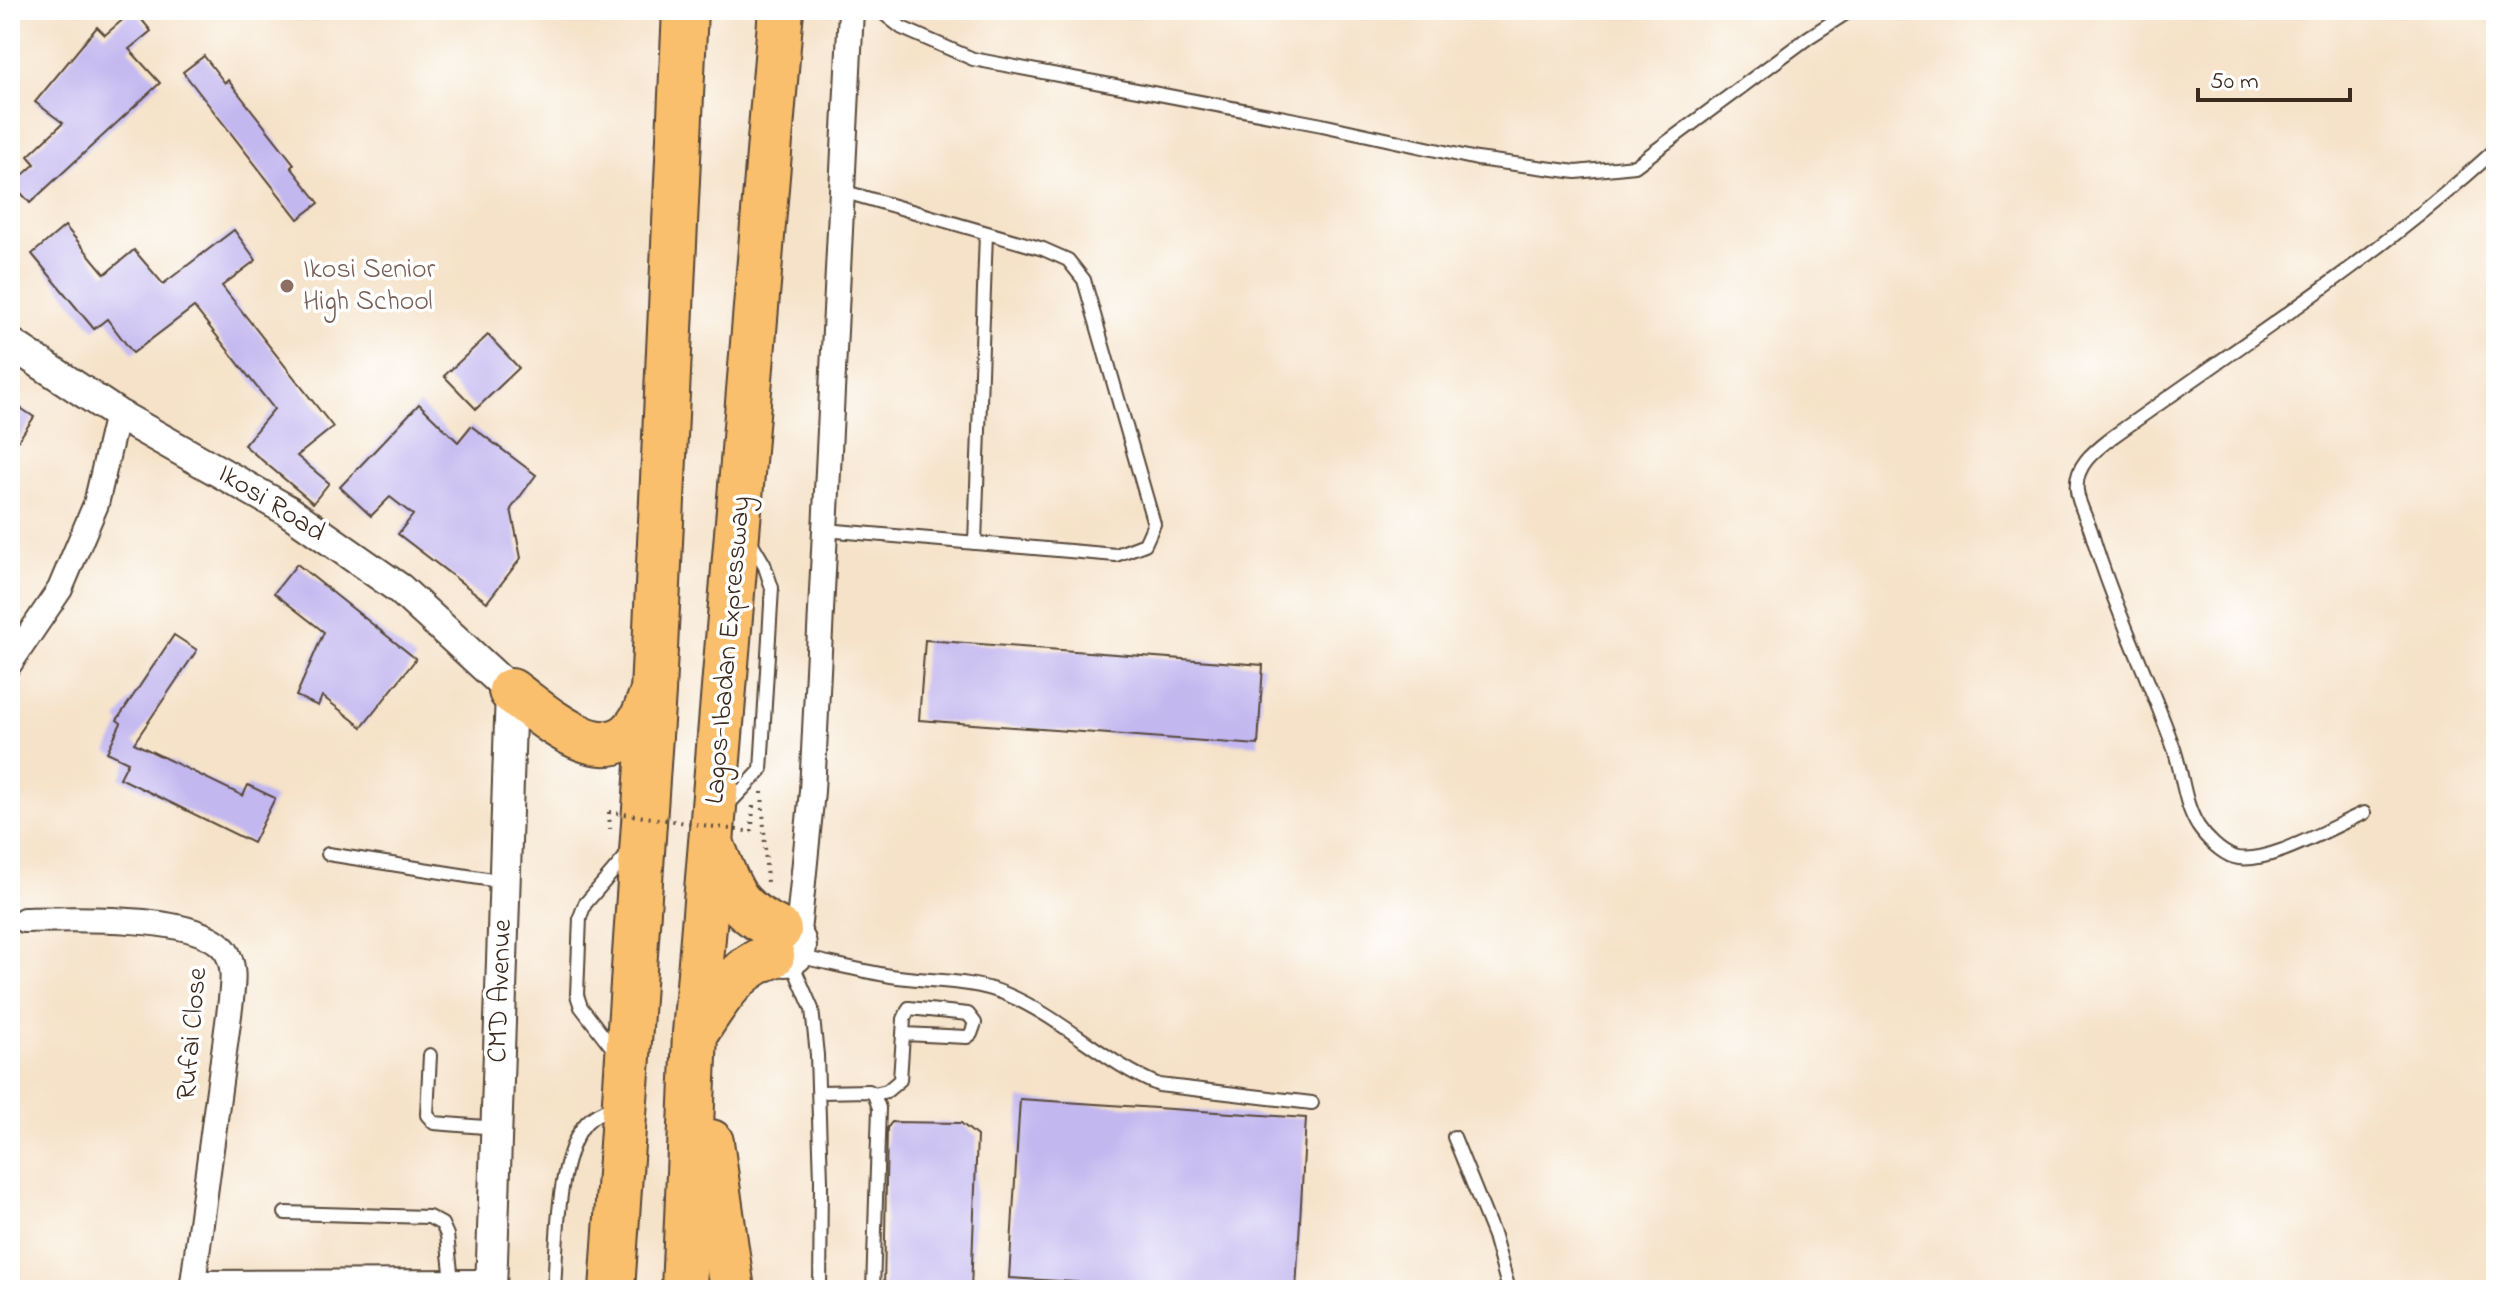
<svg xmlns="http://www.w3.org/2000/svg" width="2506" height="1300" font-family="'Indie Flower',sans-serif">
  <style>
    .building { fill: #c2b7ef }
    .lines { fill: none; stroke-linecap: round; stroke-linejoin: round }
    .service-casing { stroke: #574638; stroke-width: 16 }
    .minor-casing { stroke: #574638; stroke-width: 28 }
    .tertiary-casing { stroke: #574638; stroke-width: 34 }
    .motorway-casing { stroke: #574638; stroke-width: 48 }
    .path { stroke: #574638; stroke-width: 4; stroke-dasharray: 2 6; stroke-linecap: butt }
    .service { stroke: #fff; stroke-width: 12 }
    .minor { stroke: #fff; stroke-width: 24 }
    .tertiary { stroke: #fff; stroke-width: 30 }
    .motorway { stroke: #f9bf6d; stroke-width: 44 }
    .path-bridge { stroke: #574638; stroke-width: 4; stroke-dasharray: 2 6; stroke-linecap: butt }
    .education-dot { fill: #8d6e63; stroke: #fff; stroke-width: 3 }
    .labels { text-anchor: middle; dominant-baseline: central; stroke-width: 7; stroke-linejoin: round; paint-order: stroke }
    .education-label { font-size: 28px; fill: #785e54; stroke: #fff; text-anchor: start }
    .street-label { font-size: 28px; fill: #3b2a1e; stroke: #fff }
  </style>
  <rect width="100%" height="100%" fill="#fff"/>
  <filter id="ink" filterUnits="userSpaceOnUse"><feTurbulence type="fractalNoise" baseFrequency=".0125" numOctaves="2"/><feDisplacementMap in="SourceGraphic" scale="16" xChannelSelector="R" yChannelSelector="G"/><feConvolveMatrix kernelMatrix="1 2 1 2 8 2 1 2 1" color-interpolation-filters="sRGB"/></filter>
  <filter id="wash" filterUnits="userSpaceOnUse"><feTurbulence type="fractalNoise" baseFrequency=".006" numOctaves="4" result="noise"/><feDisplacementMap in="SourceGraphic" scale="32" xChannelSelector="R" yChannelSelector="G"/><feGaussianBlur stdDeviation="1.8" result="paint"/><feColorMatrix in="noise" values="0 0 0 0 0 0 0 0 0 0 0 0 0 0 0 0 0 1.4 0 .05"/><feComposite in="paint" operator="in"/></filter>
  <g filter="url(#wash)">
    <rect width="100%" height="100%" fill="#f5e2c8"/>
    <g id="blocks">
      <!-- building -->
      <g class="building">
        <path d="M 134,10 L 151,31 L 129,49 L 160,83 L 30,203 L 13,184 L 35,164 L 28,156 L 63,123 L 35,102 L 97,27 L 105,35 Z"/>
        <path d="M 204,56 L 225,83 L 228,80 L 294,164 L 291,167 L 319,203 L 298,219 L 183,72 Z"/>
        <path d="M 65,226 L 105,274 L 134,250 L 163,284 L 234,230 L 256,260 L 222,286 L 333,427 L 297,456 L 329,483 L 313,503 L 244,445 L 274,409 L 194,307 L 133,353 L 107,319 L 94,329 L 32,254 Z"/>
        <path d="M 488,335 L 519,368 L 476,409 L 444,376 Z"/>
        <path d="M 10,401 L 34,417 L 10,453 Z"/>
        <path d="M 419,404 L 458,442 L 471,426 L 536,475 L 511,509 L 521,558 L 487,602 L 398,534 L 413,515 L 390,497 L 371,516 L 340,487 Z"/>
        <path d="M 297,564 L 416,659 L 362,727 L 322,696 L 318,706 L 296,696 L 324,632 L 274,593 Z"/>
        <path d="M 174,635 L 197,650 L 134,743 L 243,796 L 248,785 L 275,798 L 253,843 L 120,778 L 128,762 L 107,752 L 121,723 L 117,720 Z"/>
        <path d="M 925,640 L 1263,665 L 1258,745 L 919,720 Z"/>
        <path d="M 1020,1099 L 1306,1118 L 1296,1290 L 1123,1290 L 1123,1285 L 1009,1278 Z"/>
        <path d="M 892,1122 L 961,1123 L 977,1136 L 971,1290 L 884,1290 L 887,1128 Z"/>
      </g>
    </g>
  </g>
  <g filter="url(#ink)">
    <use href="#blocks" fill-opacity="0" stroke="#574638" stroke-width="2"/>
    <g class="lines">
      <!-- service casing -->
      <g class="service-casing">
        <g id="service">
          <path d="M 879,10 L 902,28 L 973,59 L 1322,125 L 1477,159 L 1576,172 L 1635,166 L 1809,37 L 1851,10"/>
          <path d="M 825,530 L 1116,555 L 1145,544 L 1154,524 L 1084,280 L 1068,260 L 1043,249 L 842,191"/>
          <path d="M 975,543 L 986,233"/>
          <path d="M 726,807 L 761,770 L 772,588 L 764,564 L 750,540"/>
          <path d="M 2364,813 C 2333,826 2265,867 2234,857 C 2221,853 2206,838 2198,826 C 2183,802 2183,773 2173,746 C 2147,674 2113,605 2091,531 C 2087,519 2078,503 2077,491 C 2074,466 2094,451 2111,438 C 2240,345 2380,256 2496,149"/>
          <path d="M 328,854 L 505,882"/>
          <path d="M 800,957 C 830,963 861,971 891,976 C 928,982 971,979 1006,994 C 1061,1017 1105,1063 1159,1085 L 1312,1103"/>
          <path d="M 792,963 L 812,1009 L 817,1055 L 821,1181 L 820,1290"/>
          <path d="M 617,1054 L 581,1007 L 577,995 L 580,917 L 585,904 L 628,854"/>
          <path d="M 430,1055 L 427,1115 L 434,1123 L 497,1128"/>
          <path d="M 820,1092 L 869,1091 L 874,1094 L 879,1108 L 873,1290"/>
          <path d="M 874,1094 L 887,1091 L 900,1080 L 904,1019 L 909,1008 L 968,1014 L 975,1023 L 971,1034 L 967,1037 L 904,1034"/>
          <path d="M 1454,1137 L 1494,1236 L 1509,1290"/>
          <path d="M 285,1213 L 429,1217 L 442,1224 L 447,1235 L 452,1281"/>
          <path d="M 554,1290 C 557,1246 556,1155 587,1122 C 595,1114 605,1110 614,1107"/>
        </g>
      </g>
      <!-- minor casing -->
      <g class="minor-casing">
        <g id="minor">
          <path d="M 10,663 L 60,589 L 96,504 L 117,414"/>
          <path d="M 24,920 C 66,919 212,912 229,957 C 235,971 232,986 231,1000 L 193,1283"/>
          <circle cx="786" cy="946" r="18"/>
          <path d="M 798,932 L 812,791 L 851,10"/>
          <path d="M 193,1283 L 491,1282"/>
        </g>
      </g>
      <!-- tertiary casing -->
      <g class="tertiary-casing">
        <path id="tertiary" d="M 10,343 L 117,414 L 287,510 L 400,589 L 511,691 L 491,1290"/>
      </g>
      <!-- motorway casing -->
      <g class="motorway-casing">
        <g id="motorway">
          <path d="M 511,691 C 544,715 606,774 639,723 C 645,715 648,703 652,694"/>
          <path d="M 713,848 C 732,893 733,908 779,930"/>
          <path d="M 697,1031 C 716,1001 737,966 772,956"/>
          <path d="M 711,1142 L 732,1290"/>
          <path d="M 612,1290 L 653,692 L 685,10"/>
          <path d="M 684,1290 L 695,1033 L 781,10"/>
        </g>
      </g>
      <!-- path -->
      <g class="path">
        <path d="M 762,792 L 767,883"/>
        <path d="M 609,812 L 610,829"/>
        <path d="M 752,832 L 753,803"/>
      </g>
      <!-- service -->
      <use href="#service" class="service"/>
      <!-- minor -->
      <use href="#minor" class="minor"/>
      <!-- tertiary -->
      <use href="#tertiary" class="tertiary"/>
      <!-- motorway -->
      <use href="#motorway" class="motorway"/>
      <!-- path-bridge -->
      <path class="path-bridge" d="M 609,812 L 752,832"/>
    </g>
  </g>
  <!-- markers -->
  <circle class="education-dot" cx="287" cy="286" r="8"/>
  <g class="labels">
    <!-- education labels -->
    <g class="education-label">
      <text x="303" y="270">Ikosi Senior<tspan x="303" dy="32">High School</tspan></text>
    </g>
    <!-- street labels -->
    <g class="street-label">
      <text transform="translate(271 504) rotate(32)">Ikosi Road</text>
      <text transform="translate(729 650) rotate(-85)">Lagos-Ibadan Expressway</text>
      <text transform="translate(501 991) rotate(-88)">CMD Avenue</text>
      <text transform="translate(193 1034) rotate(-85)">Rufai Close</text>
    </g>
  </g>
  <!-- margin -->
  <rect width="2506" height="1300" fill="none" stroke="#fff" stroke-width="40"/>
  <!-- scale -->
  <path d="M2198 88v12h152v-12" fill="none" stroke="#3b2a1e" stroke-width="4"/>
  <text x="2210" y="88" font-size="24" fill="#3b2a1e" stroke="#ffffff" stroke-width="6" paint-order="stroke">50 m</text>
</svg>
